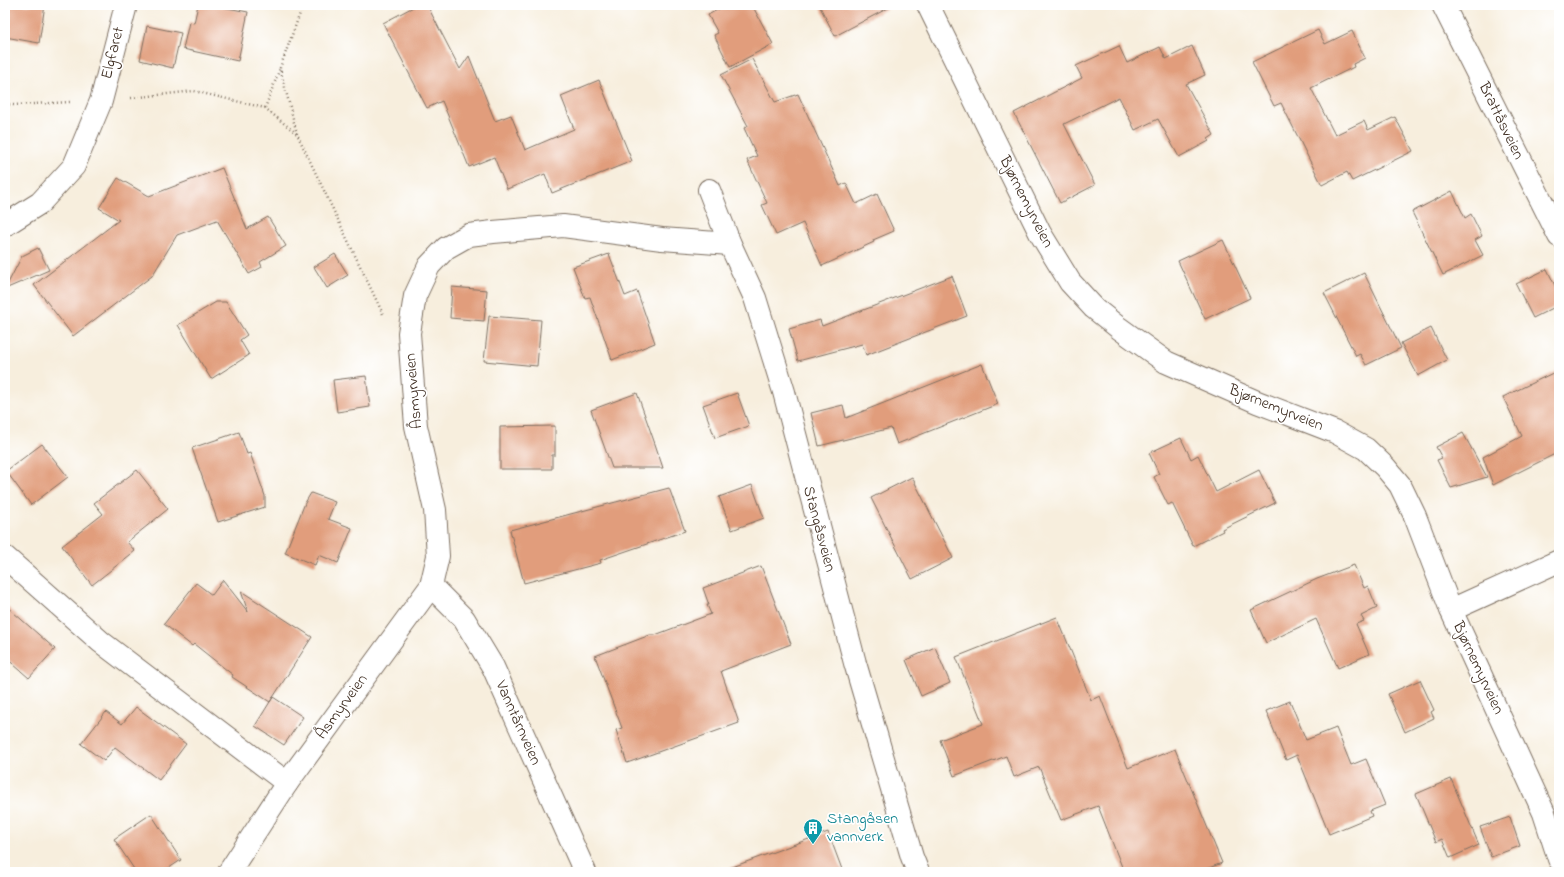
<svg xmlns="http://www.w3.org/2000/svg" width="1564" height="877" font-family="'Indie Flower',sans-serif">
  <style>
    .building { fill: #e19d7b }
    .lines { fill: none; stroke-linecap: round; stroke-linejoin: round }
    .minor-casing { stroke: #7d6f61; stroke-width: 24 }
    .path { stroke: #7d6f61; stroke-width: 2.5; stroke-dasharray: 1 3; stroke-linecap: butt }
    .minor { stroke: #fff; stroke-width: 22 }
    .labels { text-anchor: middle; dominant-baseline: central; stroke-width: 3.5; stroke-linejoin: round; paint-order: stroke }
    .street-label { font-size: 16px; fill: #3b2a1e; stroke: #fff }
    .culture-label { font-size: 16px; fill: #0d838f; stroke: #fff; text-anchor: start }
  </style>
  <rect width="100%" height="100%" fill="#fff"/>
  <filter id="ink" filterUnits="userSpaceOnUse"><feTurbulence type="fractalNoise" baseFrequency=".025" numOctaves="2"/><feDisplacementMap in="SourceGraphic" scale="8" xChannelSelector="R" yChannelSelector="G"/><feConvolveMatrix kernelMatrix="1 2 1 2 8 2 1 2 1" color-interpolation-filters="sRGB"/></filter>
  <filter id="wash" filterUnits="userSpaceOnUse"><feTurbulence type="fractalNoise" baseFrequency=".012" numOctaves="4" result="noise"/><feDisplacementMap in="SourceGraphic" scale="16" xChannelSelector="R" yChannelSelector="G"/><feGaussianBlur stdDeviation="0.9" result="paint"/><feColorMatrix in="noise" values="0 0 0 0 0 0 0 0 0 0 0 0 0 0 0 0 0 1.4 0 .05"/><feComposite in="paint" operator="in"/></filter>
  <g filter="url(#wash)">
    <rect width="100%" height="100%" fill="#f7eedd"/>
    <g id="blocks">
      <!-- building -->
      <g class="building">
        <path d="M 5,5 L 45,5 L 39,43 L 5,37 Z"/>
        <path d="M 198,5 L 212,5 L 248,12 L 238,61 L 183,49 L 189,22 L 194,23 Z"/>
        <path d="M 417,5 L 427,5 L 460,69 L 469,56 L 495,121 L 511,115 L 525,150 L 574,129 L 561,96 L 599,80 L 632,161 L 552,193 L 545,174 L 507,189 L 494,157 L 469,167 L 442,101 L 427,108 L 383,23 Z"/>
        <path d="M 726,5 L 752,5 L 773,44 L 730,67 L 714,35 L 718,33 L 708,15 Z"/>
        <path d="M 819,5 L 894,5 L 835,36 Z"/>
        <path d="M 147,26 L 181,33 L 173,68 L 140,60 Z"/>
        <path d="M 1318,30 L 1325,44 L 1352,31 L 1365,58 L 1353,64 L 1354,67 L 1311,88 L 1335,135 L 1364,121 L 1368,130 L 1395,117 L 1413,151 L 1352,181 L 1347,172 L 1322,185 L 1281,103 L 1274,106 L 1252,62 Z"/>
        <path d="M 1119,46 L 1127,63 L 1160,47 L 1166,59 L 1192,46 L 1205,75 L 1186,84 L 1214,135 L 1208,139 L 1209,141 L 1179,157 L 1158,119 L 1135,130 L 1119,97 L 1064,124 L 1095,185 L 1060,203 L 1014,113 L 1082,78 L 1076,66 Z"/>
        <path d="M 752,59 L 775,102 L 798,94 L 840,186 L 846,183 L 856,204 L 877,194 L 894,231 L 873,240 L 874,242 L 822,266 L 803,223 L 776,235 L 762,205 L 767,203 L 747,160 L 757,156 L 744,128 L 748,126 L 721,75 Z"/>
        <path d="M 222,168 L 247,229 L 268,217 L 286,246 L 260,262 L 262,267 L 249,274 L 217,220 L 177,235 L 152,276 L 73,336 L 34,285 L 119,220 L 99,208 L 118,178 L 149,196 Z"/>
        <path d="M 1452,191 L 1465,218 L 1471,214 L 1482,236 L 1475,240 L 1483,255 L 1443,275 L 1412,212 Z"/>
        <path d="M 1223,240 L 1250,298 L 1205,319 L 1178,261 Z"/>
        <path d="M 38,248 L 49,270 L 5,289 L 22,256 Z"/>
        <path d="M 335,254 L 348,275 L 327,288 L 314,267 Z"/>
        <path d="M 609,254 L 625,296 L 637,291 L 655,343 L 612,360 L 590,297 L 585,298 L 573,267 Z"/>
        <path d="M 1547,269 L 1559,294 L 1559,305 L 1533,318 L 1516,284 Z"/>
        <path d="M 1364,273 L 1401,348 L 1366,365 L 1360,354 L 1356,356 L 1324,293 Z"/>
        <path d="M 952,276 L 967,316 L 866,355 L 862,344 L 798,361 L 789,329 L 820,320 L 822,326 Z"/>
        <path d="M 452,287 L 487,290 L 484,321 L 450,318 Z"/>
        <path d="M 216,302 L 226,302 L 247,335 L 240,340 L 249,355 L 211,379 L 178,325 Z"/>
        <path d="M 489,316 L 541,320 L 537,366 L 484,361 Z"/>
        <path d="M 1431,328 L 1447,360 L 1418,376 L 1401,343 Z"/>
        <path d="M 982,364 L 998,404 L 897,444 L 891,428 L 819,446 L 811,413 L 843,405 L 846,418 Z"/>
        <path d="M 1559,370 L 1559,452 L 1493,485 L 1483,457 L 1522,436 L 1503,397 Z"/>
        <path d="M 366,376 L 370,407 L 337,412 L 333,380 Z"/>
        <path d="M 637,393 L 655,444 L 663,468 L 612,468 L 591,410 Z"/>
        <path d="M 737,393 L 749,426 L 715,438 L 703,405 Z"/>
        <path d="M 555,426 L 555,455 L 552,455 L 552,469 L 500,469 L 500,427 Z"/>
        <path d="M 239,432 L 247,454 L 250,453 L 265,496 L 265,507 L 218,522 L 192,448 Z"/>
        <path d="M 1463,433 L 1487,477 L 1451,488 L 1437,460 L 1442,458 L 1436,447 Z"/>
        <path d="M 1181,438 L 1191,459 L 1198,455 L 1216,492 L 1259,470 L 1275,503 L 1222,529 L 1223,531 L 1193,546 L 1172,503 L 1168,505 L 1154,477 L 1159,474 L 1149,453 Z"/>
        <path d="M 42,444 L 68,477 L 31,505 L 6,471 Z"/>
        <path d="M 137,470 L 168,509 L 127,542 L 135,551 L 92,585 L 62,546 L 103,514 L 94,503 Z"/>
        <path d="M 912,477 L 953,558 L 912,579 L 871,498 Z"/>
        <path d="M 752,485 L 764,518 L 732,530 L 719,497 Z"/>
        <path d="M 669,488 L 685,531 L 600,560 L 601,563 L 524,583 L 510,530 Z"/>
        <path d="M 311,493 L 335,502 L 328,519 L 352,528 L 338,563 L 319,555 L 315,565 L 285,553 L 305,503 Z"/>
        <path d="M 1354,565 L 1364,588 L 1368,586 L 1377,608 L 1361,616 L 1364,621 L 1356,624 L 1369,654 L 1338,668 L 1316,619 L 1266,643 L 1251,610 L 1317,579 Z"/>
        <path d="M 761,566 L 791,644 L 721,671 L 739,723 L 627,763 L 616,730 L 622,728 L 595,656 L 650,635 L 655,635 L 711,614 L 707,605 L 709,605 L 703,588 Z"/>
        <path d="M 223,580 L 248,612 L 241,591 L 312,637 L 270,702 L 232,677 L 233,675 L 194,644 L 192,646 L 164,624 L 196,583 L 212,595 Z"/>
        <path d="M 5,605 L 55,649 L 29,678 L 5,657 Z"/>
        <path d="M 1057,617 L 1091,700 L 1100,696 L 1128,768 L 1175,749 L 1222,863 L 1198,872 L 1124,872 L 1098,806 L 1061,820 L 1039,767 L 1014,777 L 1006,756 L 954,776 L 940,740 L 983,724 L 956,657 Z"/>
        <path d="M 935,647 L 950,683 L 921,696 L 906,660 Z"/>
        <path d="M 1420,680 L 1434,710 L 1431,712 L 1434,718 L 1405,732 L 1388,694 Z"/>
        <path d="M 273,697 L 303,717 L 284,745 L 255,726 Z"/>
        <path d="M 1290,701 L 1306,740 L 1336,728 L 1351,765 L 1366,759 L 1385,805 L 1370,811 L 1372,816 L 1329,834 L 1297,755 L 1286,760 L 1266,711 Z"/>
        <path d="M 136,707 L 186,744 L 159,780 L 115,747 L 104,761 L 81,744 L 106,712 L 122,724 Z"/>
        <path d="M 1451,779 L 1479,845 L 1450,858 L 1442,839 L 1436,842 L 1416,794 Z"/>
        <path d="M 151,814 L 181,860 L 163,872 L 136,872 L 114,839 Z"/>
        <path d="M 1510,817 L 1520,846 L 1491,857 L 1480,827 Z"/>
        <path d="M 828,832 L 843,872 L 728,872 L 727,869 Z"/>
      </g>
    </g>
  </g>
  <g filter="url(#ink)">
    <use href="#blocks" fill-opacity="0" stroke="#7d6f61" stroke-width="1"/>
    <g class="lines">
      <!-- minor casing -->
      <g class="minor-casing">
        <g id="minor">
          <path d="M 928,5 L 1040,233 L 1070,282 L 1094,308 L 1119,328 L 1166,362 L 1257,402 L 1335,432 L 1366,449 L 1385,467 L 1400,485 L 1415,516 L 1451,610 L 1544,813 L 1559,859"/>
          <path d="M 1443,5 L 1559,236"/>
          <path d="M 709,190 L 730,244 L 755,298 L 784,392 L 855,663 L 912,857 L 918,872"/>
          <path d="M 5,225 L 40,203 L 74,166 L 101,101 L 126,5"/>
          <path d="M 5,557 L 101,642 L 287,783"/>
          <path d="M 431,586 L 464,619 L 493,667 L 585,872"/>
          <path d="M 1451,610 L 1559,561"/>
          <path d="M 229,872 L 287,783 L 431,586 L 438,556 L 435,510 L 416,426 L 409,333 L 415,296 L 429,266 L 446,248 L 469,235 L 493,232 L 563,226 L 662,239 L 730,244"/>
        </g>
      </g>
      <!-- path -->
      <g class="path">
        <path d="M 131,98 L 194,91 L 265,108 L 297,134 L 383,314"/>
        <path d="M 5,104 L 14,105 L 70,102"/>
        <path d="M 265,108 L 280,68"/>
        <path d="M 297,134 L 280,68 L 303,5"/>
      </g>
      <!-- minor -->
      <use href="#minor" class="minor"/>
    </g>
  </g>
  <!-- icons -->
  <defs>
    <g id="building-pin" transform="scale(1)"><path d="M0 17L-7.5 6A9.5 9.5 0 1 1 7.5 6Z" fill="#0f9aa8" stroke="#fff"/><path d="M-4-6H4V6H1V3H-1V6H-4ZM-2.5-4.3h1.7v1.8h-1.7ZM.8-4.3h1.7v1.8H.8ZM-2.5-1h1.7V.8h-1.7ZM.8-1h1.7V.8H.8Z" fill="#fff"/></g>
  </defs>
  <g fill-rule="evenodd">
    <use href="#building-pin" x="813" y="828"/>
  </g>
  <g class="labels">
    <!-- street labels -->
    <g class="street-label">
      <text transform="translate(113 53) rotate(-76)">Elgfaret</text>
      <text transform="translate(1501 121) rotate(64)">Brattåsveien</text>
      <text transform="translate(1026 202) rotate(63)">Bjørnemyrveien</text>
      <text transform="translate(414 391) rotate(-95)">Åsmyrveien</text>
      <text transform="translate(1276 408) rotate(22)">Bjørnemyrveien</text>
      <text transform="translate(819 529) rotate(75)">Stangåsveien</text>
      <text transform="translate(1478 668) rotate(65)">Bjørnemyrveien</text>
      <text transform="translate(342 707) rotate(-54)">Åsmyrveien</text>
      <text transform="translate(518 723) rotate(66)">Vanntårnveien</text>
    </g>
    <!-- culture labels -->
    <g class="culture-label">
      <text x="827" y="819">Stangåsen<tspan x="827" dy="18">vannverk</tspan></text>
    </g>
  </g>
  <!-- margin -->
  <rect width="1564" height="877" fill="none" stroke="#fff" stroke-width="20"/>
</svg>
